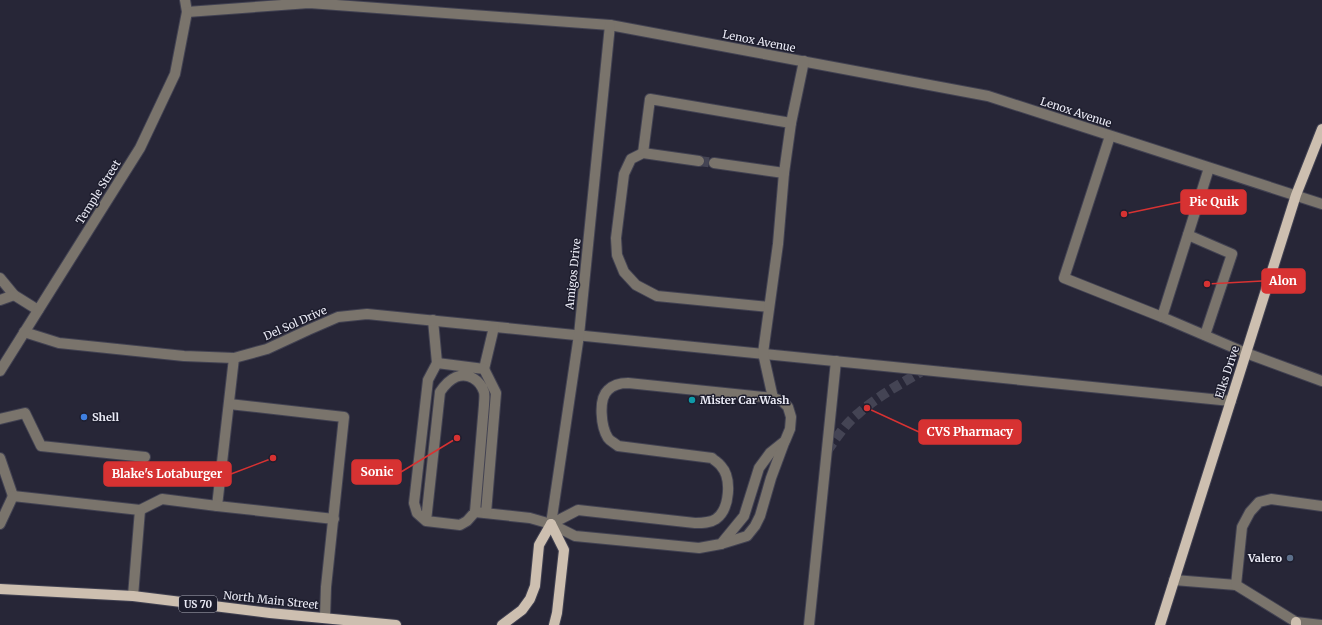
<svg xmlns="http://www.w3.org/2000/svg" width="1322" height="625" font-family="Merriweather,serif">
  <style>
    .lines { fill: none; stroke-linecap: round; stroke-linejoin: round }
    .minor-tunnel { stroke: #444454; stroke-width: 10; stroke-dasharray: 10 5; stroke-linecap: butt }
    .minor-casing { stroke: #424252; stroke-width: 12 }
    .major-casing { stroke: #424252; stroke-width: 12 }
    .minor { stroke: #7a746c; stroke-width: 10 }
    .major { stroke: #cdbfb0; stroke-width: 10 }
    .culture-dot { fill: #0f9aa8; stroke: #1d1d2d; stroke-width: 1.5 }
    .shop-dot { fill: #3f7fe0; stroke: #1d1d2d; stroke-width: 1.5 }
    .service-dot { fill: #5c6f8a; stroke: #1d1d2d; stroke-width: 1.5 }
    .labels { text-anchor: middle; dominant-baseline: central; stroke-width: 3; stroke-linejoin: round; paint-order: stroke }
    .shield { fill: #1d1d2d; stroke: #adadba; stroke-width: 1 }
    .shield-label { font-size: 10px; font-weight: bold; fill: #ebebf6 }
    .street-label { font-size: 11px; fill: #ebebf6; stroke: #1d1d2d }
    .poi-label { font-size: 11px; font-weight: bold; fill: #ebebf6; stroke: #1d1d2d; text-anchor: start }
    .leader { fill: none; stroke: #d73232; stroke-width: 1.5 }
    .callout-dot { fill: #d73232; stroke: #1d1d2d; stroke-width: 1.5 }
    .callout { fill: #d73232; stroke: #d73232; stroke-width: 1.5 }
    .callout-label { font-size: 12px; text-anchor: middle; font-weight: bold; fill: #fff }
  </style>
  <rect width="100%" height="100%" fill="#272637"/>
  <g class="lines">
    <!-- minor-tunnel -->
    <g class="minor-tunnel">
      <path d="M 699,161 L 714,163"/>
      <path d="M 827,451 C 837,437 846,423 859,413 C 878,396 902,383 924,370"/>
    </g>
    <!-- minor casing -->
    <g class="minor-casing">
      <g id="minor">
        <path d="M 185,0 L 187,12 L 309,3 L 610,25 L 988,96 L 1322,204"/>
        <path d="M 1110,136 L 1064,278 L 1162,317 L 1246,353 L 1322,381"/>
        <path d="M 643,153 L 650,99 L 791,123"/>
        <path d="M 699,161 L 643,153 L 631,159 L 624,174 L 616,238 L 617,255 L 624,272 L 636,285 L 657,296 L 769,307"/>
        <path d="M 714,163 L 784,173"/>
        <path d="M 1188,235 L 1232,254 L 1205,335"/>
        <path d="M 0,278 L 14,295 L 38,310"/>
        <path d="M 0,300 L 14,295"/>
        <path d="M 1162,317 L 1209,168"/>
        <path d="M 433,320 L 437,363"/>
        <path d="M 24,332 L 59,343 L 184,356 L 234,358 L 267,349 L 308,330 L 338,317 L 367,314 L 1231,401"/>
        <path d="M 234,358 L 217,506 L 334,519"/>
        <path d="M 484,369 L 494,327"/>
        <path d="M 0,371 L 140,148 L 175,74 L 187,12"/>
        <path d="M 773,398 L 763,353 L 778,244 L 784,173 L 791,123 L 804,61"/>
        <path d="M 229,404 L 344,417 L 326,587 L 325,617"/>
        <path d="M 0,419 L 25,413 L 41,446 L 145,457"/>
        <path d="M 0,458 L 13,496"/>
        <path d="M 140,510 L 162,499 L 217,506"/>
        <path d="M 475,512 L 530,518 L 551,524 L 575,536 L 699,548 L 721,544 L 744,516 L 759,468 L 770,453 L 785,441 L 790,429 L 791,417 L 788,407 L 782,401 L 773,398 L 628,383 C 621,383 613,385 608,390 C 598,399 601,427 608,438 C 610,441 615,443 618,446 L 712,458 C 715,461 719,463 721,466 C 732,478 730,509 716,519 C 710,523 703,523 695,523 L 578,510 L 551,524"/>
        <path d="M 426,521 L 440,392 C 444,386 449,380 456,377 C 468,372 480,380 484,392 C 485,396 484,401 484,405 L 475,512 L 467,521 L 460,525 L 426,521 L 417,513 L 414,503 L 428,380 L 437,363 L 484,369 L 496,393 L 486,513"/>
        <path d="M 0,524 L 13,496 L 140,510 L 133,596"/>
        <path d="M 551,524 L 579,335 L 610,25"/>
        <path d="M 721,544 L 747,536 L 755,526 L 760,516 L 771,478 L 784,443"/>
        <path d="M 1174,580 L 1236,585 L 1296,622 L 1321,625"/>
        <path d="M 1236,585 L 1242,527 L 1250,512 L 1259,502 L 1271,499 L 1322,506"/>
        <path d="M 809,625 L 836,361"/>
      </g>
    </g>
    <!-- major casing -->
    <g class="major-casing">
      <g id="major">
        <path d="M 551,524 L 564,550 L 557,613 L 554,625"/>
        <path d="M 0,589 L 133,596 L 270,613 L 396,625"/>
        <path d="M 502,625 L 522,610 L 530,599 L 535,586 L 539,545 L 551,524"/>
        <path d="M 1160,625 L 1296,195 L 1322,129"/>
        <path d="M 1296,625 L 1296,622"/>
      </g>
    </g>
    <!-- minor -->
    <use href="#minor" class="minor"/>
    <!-- major -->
    <use href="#major" class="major"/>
  </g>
  <!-- markers -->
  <circle class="culture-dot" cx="692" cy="400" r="4"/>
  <circle class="shop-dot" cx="84" cy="417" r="4"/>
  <circle class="service-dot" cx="1290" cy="558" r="4"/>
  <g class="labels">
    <!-- shield labels -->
    <rect class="shield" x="179" y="596" width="38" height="16" rx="3"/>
    <g class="shield-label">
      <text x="198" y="604">US 70</text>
    </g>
    <!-- street labels -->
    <g class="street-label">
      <text transform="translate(759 41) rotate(11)">Lenox Avenue</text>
      <text transform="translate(1076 112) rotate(18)">Lenox Avenue</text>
      <text transform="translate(98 192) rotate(-58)">Temple Street</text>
      <text transform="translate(573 274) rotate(-84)">Amigos Drive</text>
      <text transform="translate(295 323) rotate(-24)">Del Sol Drive</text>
      <text transform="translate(1227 372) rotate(-72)">Elks Drive</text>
      <text transform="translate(271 600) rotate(6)">North Main Street</text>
    </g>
    <!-- poi labels -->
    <g class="poi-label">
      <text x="700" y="400">Mister Car Wash</text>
      <text x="92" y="417">Shell</text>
      <text x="1282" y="558" text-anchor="end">Valero</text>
    </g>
  </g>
  <!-- callouts -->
  <path class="leader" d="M1124 214L1181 202M1207 284L1262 281M867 408L919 432M457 438L401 472M273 458L231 474"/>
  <g class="callout-dot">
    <circle cx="1124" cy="214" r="4"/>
    <circle cx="1207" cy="284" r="4"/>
    <circle cx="867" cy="408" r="4"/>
    <circle cx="457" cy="438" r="4"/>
    <circle cx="273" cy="458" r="4"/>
  </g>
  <g class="callout">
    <rect x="1181" y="190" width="65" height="24" rx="4"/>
    <rect x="1262" y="269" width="43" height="24" rx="4"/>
    <rect x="919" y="420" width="102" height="24" rx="4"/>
    <rect x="352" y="460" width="49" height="24" rx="4"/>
    <rect x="104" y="462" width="127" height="24" rx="4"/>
  </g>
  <g class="callout-label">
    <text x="1214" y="206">Pic Quik</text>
    <text x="1283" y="285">Alon</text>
    <text x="970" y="436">CVS Pharmacy</text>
    <text x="377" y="476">Sonic</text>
    <text x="167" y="478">Blake's Lotaburger</text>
  </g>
</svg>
